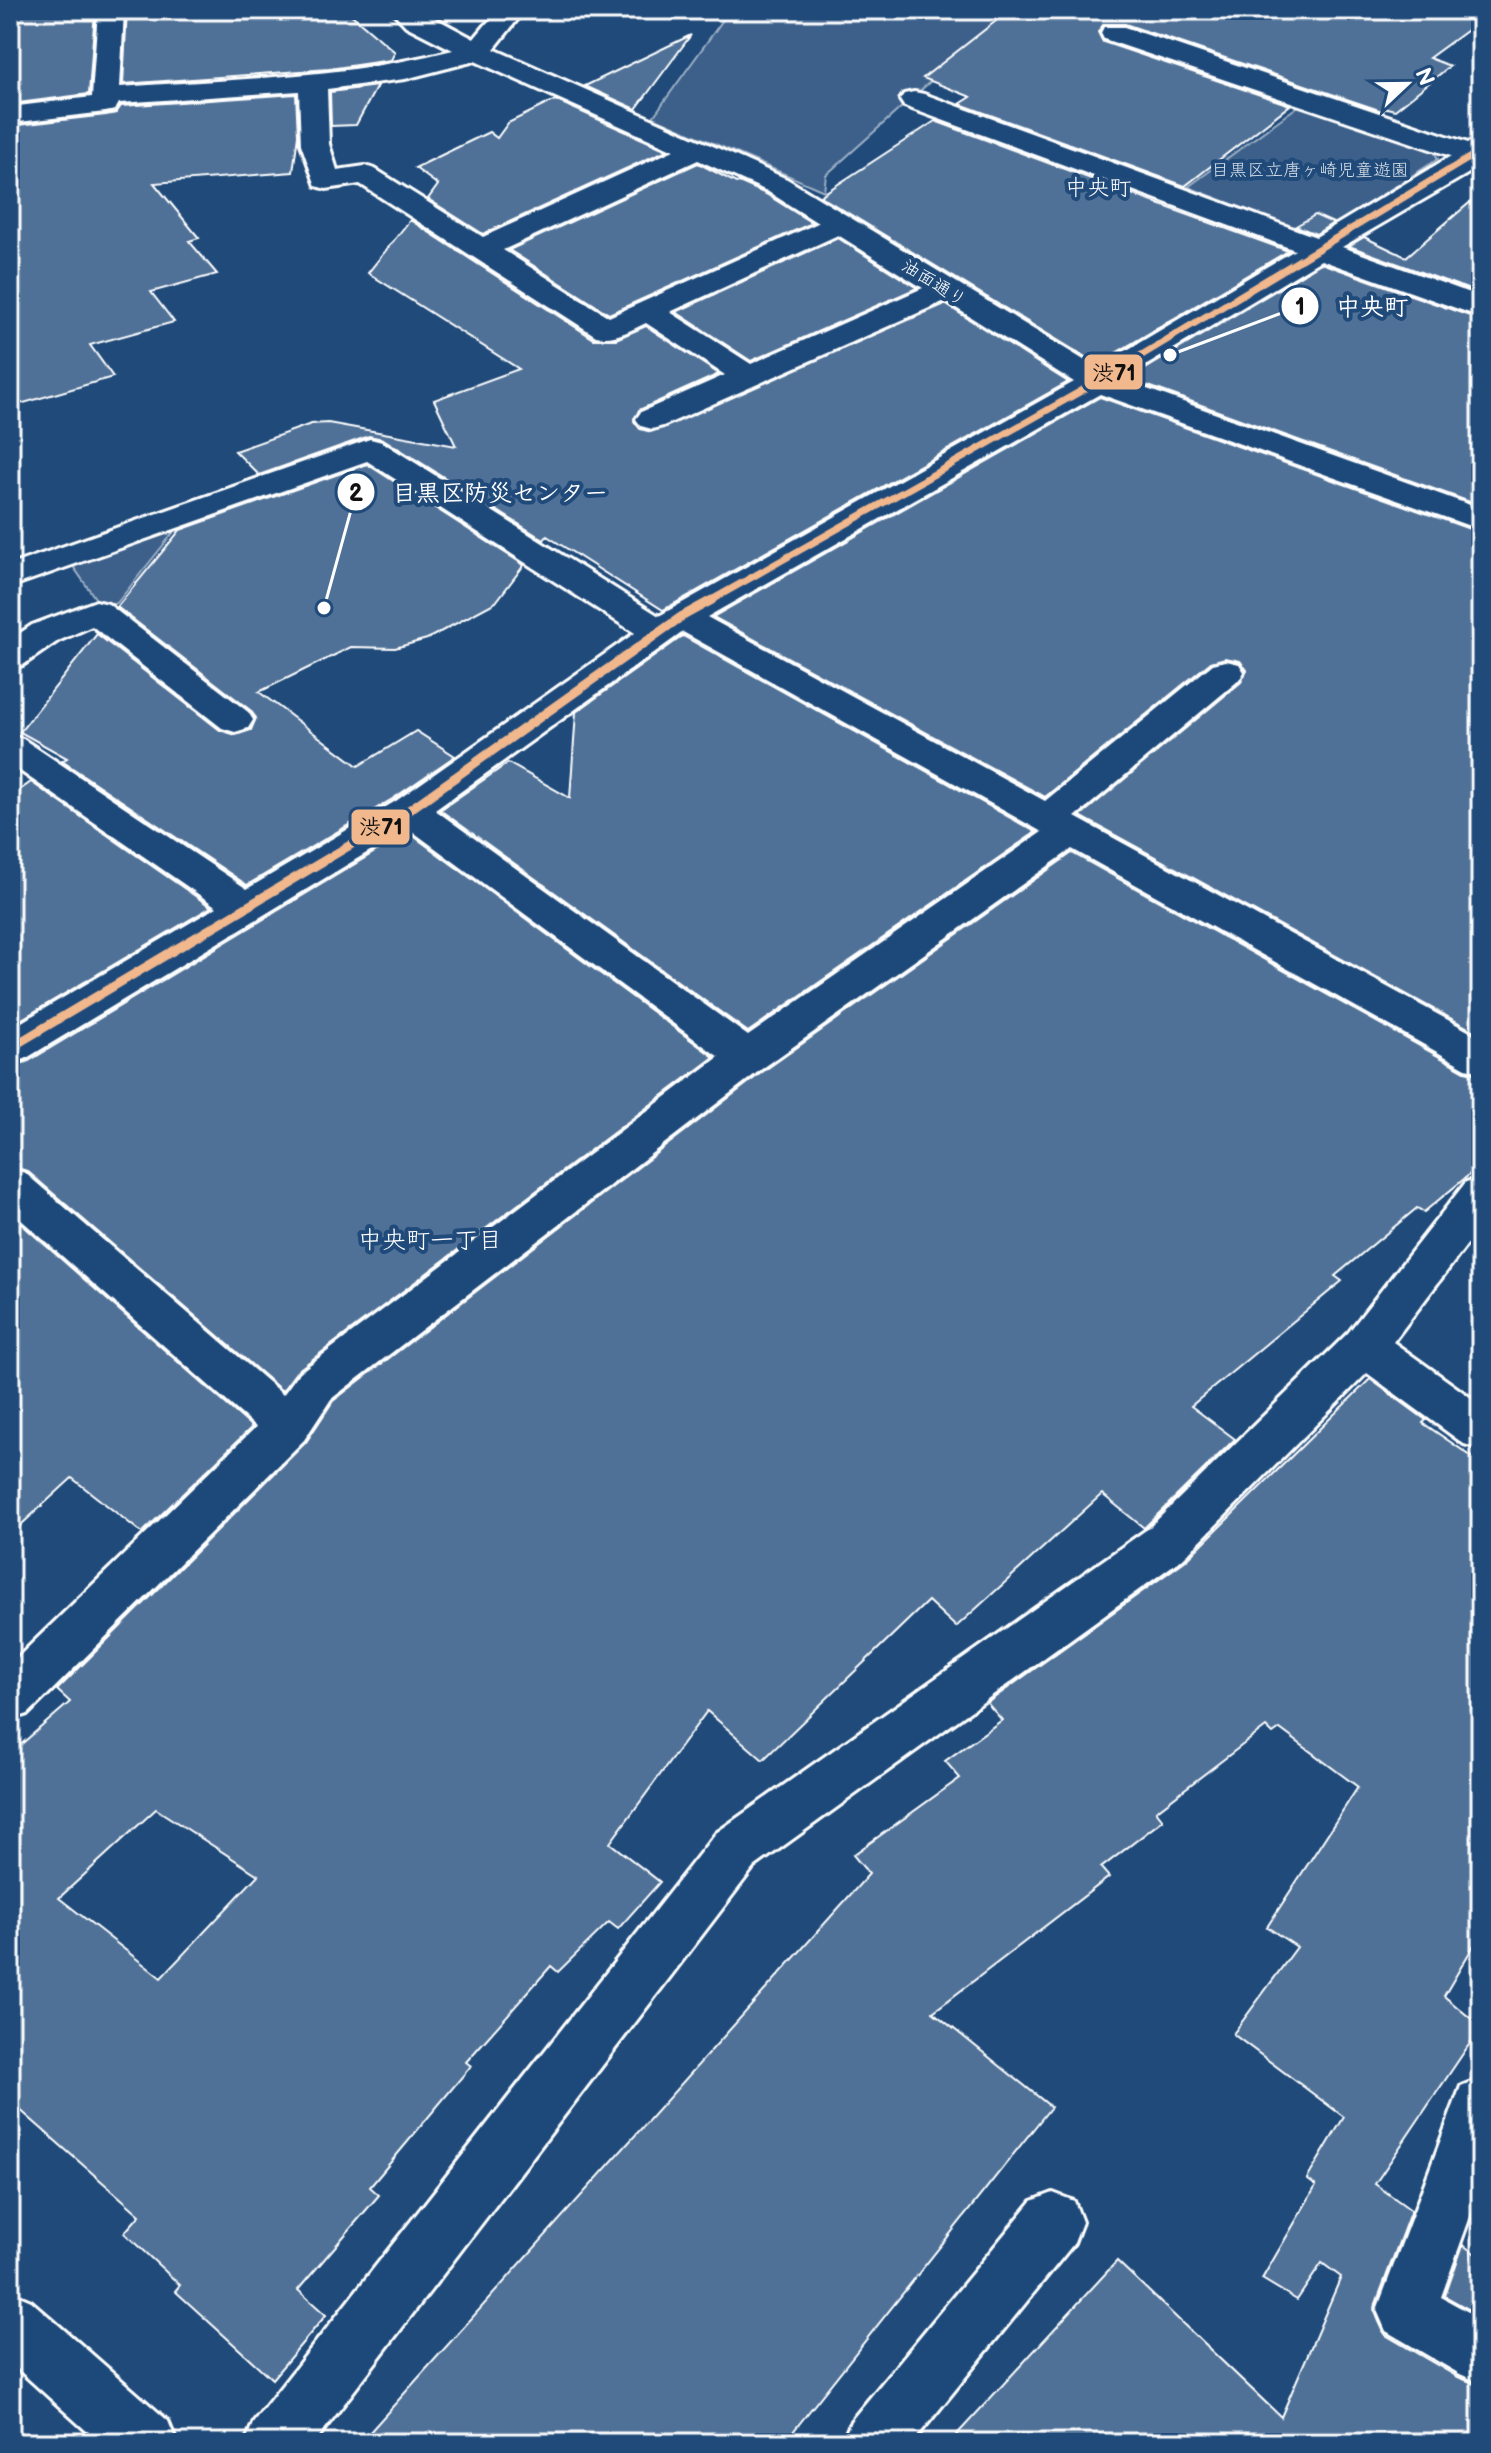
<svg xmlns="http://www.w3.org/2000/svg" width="1491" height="2453" font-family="'Balsamiq Sans','Klee One',sans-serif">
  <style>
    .green { fill: #3c618b; stroke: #9eb0c5; stroke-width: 2 }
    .building { fill: #507197; stroke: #fff; stroke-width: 2; fill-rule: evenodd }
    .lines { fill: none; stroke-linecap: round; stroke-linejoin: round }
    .minor-casing { stroke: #fff; stroke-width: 6 }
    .major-casing { stroke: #fff; stroke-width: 6 }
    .minor { fill: #1f4a7a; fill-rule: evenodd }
    .major { fill: #1f4a7a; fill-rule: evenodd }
    .bus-1-far1-casing { stroke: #1f4a7a; stroke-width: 11 }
    .bus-1-casing { stroke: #1f4a7a; stroke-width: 14 }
    .bus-1-far1 { stroke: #f1b78d; stroke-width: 7 }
    .bus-1 { stroke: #f1b78d; stroke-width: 9 }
    .labels { text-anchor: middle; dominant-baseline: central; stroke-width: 8; stroke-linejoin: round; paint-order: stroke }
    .far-park-label { font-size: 18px; fill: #d8dfe8; stroke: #1f4a7a }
    .far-street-label { font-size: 18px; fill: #fff; stroke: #1f4a7a }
    .far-quarter-label { font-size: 22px; fill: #fff; stroke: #1f4a7a }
    .neighbourhood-label { font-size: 24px; fill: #fff; stroke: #1f4a7a }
    .leader { fill: none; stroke: #fff; stroke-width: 3 }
    .callout-dot { fill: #fff; stroke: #1f4a7a; stroke-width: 3 }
    .mark-label { font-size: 24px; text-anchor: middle; font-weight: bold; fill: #111 }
    .callout-label { font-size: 24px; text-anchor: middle; font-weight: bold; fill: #fff; stroke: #1f4a7a; stroke-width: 8; stroke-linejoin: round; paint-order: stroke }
    .line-badge { stroke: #1f4a7a; stroke-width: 3 }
    .pale-badge-label { font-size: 22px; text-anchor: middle; font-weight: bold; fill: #111 }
  </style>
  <rect width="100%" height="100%" fill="#1f4a7a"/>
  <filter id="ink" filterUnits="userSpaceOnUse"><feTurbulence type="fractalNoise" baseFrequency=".0125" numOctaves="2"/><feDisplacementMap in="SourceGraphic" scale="16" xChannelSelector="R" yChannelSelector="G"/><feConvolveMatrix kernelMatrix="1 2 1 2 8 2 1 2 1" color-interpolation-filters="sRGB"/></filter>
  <g filter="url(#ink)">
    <!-- green -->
    <g class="green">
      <path d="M 730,10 L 1079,10 L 1118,23 L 1093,39 L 1008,12 L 826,175 L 824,191 L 653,117 Z"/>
      <path d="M 1301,104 L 1433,149 L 1438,159 L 1328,229 L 1302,231 L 1188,187 Z"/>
      <path d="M 164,525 L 173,533 L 117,603 L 102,608 L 68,559 Z"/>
    </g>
    <!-- building -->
    <g class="building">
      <path d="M 10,10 L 95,10 L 89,94 L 10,104 Z"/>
      <path d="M 127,10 L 346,10 L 395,52 L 391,60 L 329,69 L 123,84 Z"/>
      <path d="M 1010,10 L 1481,10 L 1481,20 L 1429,58 L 1450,66 L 1395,110 L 1387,108 L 1382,111 L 1125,24 L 1104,24 L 1098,32 L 1103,42 L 1290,105 L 1185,186 L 960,104 L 971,97 L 923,78 Z"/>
      <path d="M 691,35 L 636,109 L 585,86 Z"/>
      <path d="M 377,86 L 356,125 L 331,126 L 330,92 Z"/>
      <path d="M 296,94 L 298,135 L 293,172 L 154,183 L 199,238 L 189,241 L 217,274 L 151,292 L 174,322 L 90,345 L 113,377 L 10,407 L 10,126 L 106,115 L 116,113 L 121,106 Z"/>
      <path d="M 555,100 L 667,150 L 483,234 L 428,199 L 438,185 L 415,168 L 489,132 L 497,138 L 508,123 Z"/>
      <path d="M 935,121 L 1161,205 L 1288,251 L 1097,364 L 820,196 Z"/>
      <path d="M 698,163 L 736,183 L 739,182 L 766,194 L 812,223 L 609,314 L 509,250 Z"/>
      <path d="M 1481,193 L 1481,294 L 1349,246 L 1364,237 L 1406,257 Z"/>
      <path d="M 1315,215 L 1333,223 L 1316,234 L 1296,226 Z"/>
      <path d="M 410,220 L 594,339 L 616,339 L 646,326 L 719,374 L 639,410 L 634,421 L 640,429 L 651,432 L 945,304 L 1068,382 L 663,610 L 547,536 L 544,540 L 383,439 L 369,436 L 259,475 L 235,451 L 311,424 L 328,423 L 456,446 L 434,400 L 519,369 L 368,273 Z"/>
      <path d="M 838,238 L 917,288 L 751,361 L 676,312 Z"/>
      <path d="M 1321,263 L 1481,320 L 1481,506 L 1129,379 Z"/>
      <path d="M 1100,397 L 1481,533 L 1481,1035 L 1080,816 L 1241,682 L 1247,670 L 1240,661 L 1225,658 L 1211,662 L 1045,797 L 713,617 Z"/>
      <path d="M 367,464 L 524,565 L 496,602 L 427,639 L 395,648 L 351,647 L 259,692 L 358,766 L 416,731 L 455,756 L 394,798 L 247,885 L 62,761 L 67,758 L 20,732 L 97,634 L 220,730 L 236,735 L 251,730 L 256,718 L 250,710 L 117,607 L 180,530 Z"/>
      <path d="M 683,636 L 1034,831 L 1036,832 L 748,1032 L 440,810 L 508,763 L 570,798 L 576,712 Z"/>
      <path d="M 31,782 L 211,907 L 10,1026 L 10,797 Z"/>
      <path d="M 408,832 L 714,1057 L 297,1371 L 282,1391 L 27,1171 L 10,1166 L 10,1066 L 27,1062 Z"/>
      <path d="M 1072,853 L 1465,1071 L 1481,1075 L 1481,1165 L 1424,1212 L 1417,1208 L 1335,1276 L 1342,1281 L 1191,1406 L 1235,1439 L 1144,1528 L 1102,1494 L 956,1627 L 928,1601 L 763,1760 L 707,1711 L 610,1843 L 660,1882 L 618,1929 L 609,1922 L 558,1972 L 551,1966 L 466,2062 L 471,2066 L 370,2187 L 379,2195 L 298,2290 L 326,2315 L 272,2379 L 175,2291 L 180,2285 L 124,2233 L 140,2215 L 10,2101 L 10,1754 L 70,1702 L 57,1690 L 306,1442 L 333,1401 L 765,1070 ZM 156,1809 L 258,1875 L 161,1978 L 59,1898 Z"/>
      <path d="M 10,1214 L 252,1427 L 142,1533 L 72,1478 L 10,1535 Z"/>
      <path d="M 1370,1379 L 1426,1420 L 1423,1423 L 1481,1463 L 1481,1933 L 1444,1996 L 1481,2027 L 1375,2184 L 1411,2210 L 1374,2309 L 1384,2334 L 1458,2377 L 1481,2386 L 1481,2443 L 949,2443 L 1117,2261 L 1281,2417 L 1341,2277 L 1322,2263 L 1297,2300 L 1262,2279 L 1316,2186 L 1307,2179 L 1344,2117 L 1233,2034 L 1297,1947 L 1267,1927 L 1358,1787 L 1280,1729 L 1273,1734 L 1266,1727 L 1156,1811 L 1163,1820 L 1101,1868 L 1109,1877 L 933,2012 L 1051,2107 L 784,2443 L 360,2443 L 869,1874 L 853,1855 L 960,1778 L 945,1761 L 1002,1720 L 987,1703 L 1186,1560 Z"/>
      <path d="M 1463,2245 L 1481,2258 L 1481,2316 L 1445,2296 Z"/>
    </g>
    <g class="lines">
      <!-- minor casing -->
      <g class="minor-casing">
        <g id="minor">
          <path d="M 98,10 L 124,10 L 120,87 C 231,79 345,78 453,50 L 406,26 L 391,10 L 420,10 L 487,46 L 787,179 L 1097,368 L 1295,250 L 904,106 L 900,100 L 904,94 L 914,92 L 924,94 L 1316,237 L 1451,156 L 1104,39 L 1101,33 L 1104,27 L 1124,27 L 1468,143 L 1481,137 L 1481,166 L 1342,247 L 1481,297 L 1481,317 L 1321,260 L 1122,380 L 1481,509 L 1481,530 L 1100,394 L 707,617 L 1045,801 L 1213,664 L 1226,661 L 1239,664 L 1244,672 L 1239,680 L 1075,817 L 1481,1038 L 1481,1072 L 1466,1068 L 1072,849 L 763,1068 L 331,1399 L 304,1440 L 28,1714 L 10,1720 L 10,1665 L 256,1427 L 10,1210 L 10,1169 L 25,1173 L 283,1395 L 299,1373 L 719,1057 L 408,828 L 25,1059 L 10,1063 L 10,1029 L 217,907 L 10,764 L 10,735 L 23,739 L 247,889 L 396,801 L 635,633 L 367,461 L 10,587 L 10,565 L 370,439 L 382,442 L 659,616 L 1074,382 L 945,301 L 663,426 L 652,429 L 641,426 L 636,419 L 641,412 L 725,375 L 646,323 C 629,331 614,340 596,336 L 360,184 L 326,189 L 316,186 L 301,144 L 299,91 L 119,103 L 115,110 L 105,112 L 10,123 L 10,107 L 92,97 ZM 475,61 L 674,150 L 483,237 L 375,169 L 365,166 L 337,170 L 329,144 L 327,89 L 405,79 ZM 698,160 L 767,191 L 818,223 L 609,317 L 503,250 ZM 838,235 L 923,288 L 751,364 L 670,312 ZM 683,632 L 1035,828 L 1042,832 L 748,1036 L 435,810 Z"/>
          <path d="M 96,601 L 108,604 L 248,712 L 253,720 L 248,728 L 235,732 L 222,728 L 92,626 L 58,641 L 23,665 L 10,668 L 10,640 L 32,625 Z"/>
          <path d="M 1481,1178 L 1481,1226 L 1393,1342 L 1481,1405 L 1481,1449 L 1464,1444 L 1367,1373 L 1183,1558 L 754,1867 L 314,2443 L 245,2443 L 254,2421 L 716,1833 L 1149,1528 L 1348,1333 L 1466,1182 Z"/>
          <path d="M 1481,2078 L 1481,2186 L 1441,2297 L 1481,2319 L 1481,2383 L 1460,2374 L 1386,2331 L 1377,2310 L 1461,2086 Z"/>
          <path d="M 1053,2193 L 1074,2201 L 1082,2222 L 1074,2243 L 912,2443 L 842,2443 L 851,2421 L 1032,2201 Z"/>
        </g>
      </g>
      <!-- major casing -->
      <g class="major-casing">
        <g id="major">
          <path d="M 498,10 L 525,10 L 487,58 L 467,58 L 463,52 Z"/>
          <path d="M 10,2292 L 31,2301 L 168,2421 L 177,2443 L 100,2443 L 10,2362 Z"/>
        </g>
      </g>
      <!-- minor -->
      <use href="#minor" class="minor"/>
      <!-- major -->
      <use href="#major" class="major"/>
      <!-- bus-1-far1 casing -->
      <g class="bus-1-far1-casing">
        <path id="bus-1-far1" d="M 708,602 L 1097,382 L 1474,155 L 1481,146"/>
      </g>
      <!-- bus-1 casing -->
      <g class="bus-1-casing">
        <path id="bus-1" d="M 10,1048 L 409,810 L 681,617 L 712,600"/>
      </g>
      <!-- bus-1-far1 -->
      <use href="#bus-1-far1" class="bus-1-far1"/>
      <!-- bus-1 -->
      <use href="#bus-1" class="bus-1"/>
    </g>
  </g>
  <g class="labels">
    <!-- far-park labels -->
    <g class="far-park-label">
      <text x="1310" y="170">目黒区立唐ヶ崎児童遊園</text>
    </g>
    <!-- far-street labels -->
    <g class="far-street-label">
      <text transform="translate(934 283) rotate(32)">油面通り</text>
    </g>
    <!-- far-quarter labels -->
    <g class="far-quarter-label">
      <text x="1098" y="188">中央町</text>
    </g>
    <!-- neighbourhood labels -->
    <g class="neighbourhood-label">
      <text x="430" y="1240">中央町一丁目</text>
    </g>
  </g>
  <!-- callouts -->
  <path class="leader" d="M1170 355L1300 306M324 608L356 492"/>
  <g class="callout-dot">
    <circle cx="1170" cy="355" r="8"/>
    <circle cx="324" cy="608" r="8"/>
    <circle cx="1300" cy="306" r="20"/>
    <circle cx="356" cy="492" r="20"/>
  </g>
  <g class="mark-label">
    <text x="1300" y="315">1</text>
    <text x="356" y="501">2</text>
  </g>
  <g class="callout-label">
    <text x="1372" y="315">中央町</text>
    <text x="500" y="501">目黒区防災センター</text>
  </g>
  <g class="line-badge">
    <rect x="1083" y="353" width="61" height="38" rx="8" fill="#f1b78d"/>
    <rect x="350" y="808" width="61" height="38" rx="8" fill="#f1b78d"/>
  </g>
  <g class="pale-badge-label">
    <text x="1114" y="380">渋71</text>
    <text x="381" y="834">渋71</text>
  </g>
  <!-- margin -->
  <rect width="1491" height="2453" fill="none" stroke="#1f4a7a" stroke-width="40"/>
  <rect x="20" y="20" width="1451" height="2413" fill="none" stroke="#fff" stroke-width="3" filter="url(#ink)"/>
  <!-- north arrow -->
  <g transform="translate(1407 84) rotate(68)" stroke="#1f4a7a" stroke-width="6" paint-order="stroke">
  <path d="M0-6L14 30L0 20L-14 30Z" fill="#ffffff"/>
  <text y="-12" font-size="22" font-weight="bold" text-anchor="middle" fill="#ffffff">N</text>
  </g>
</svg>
